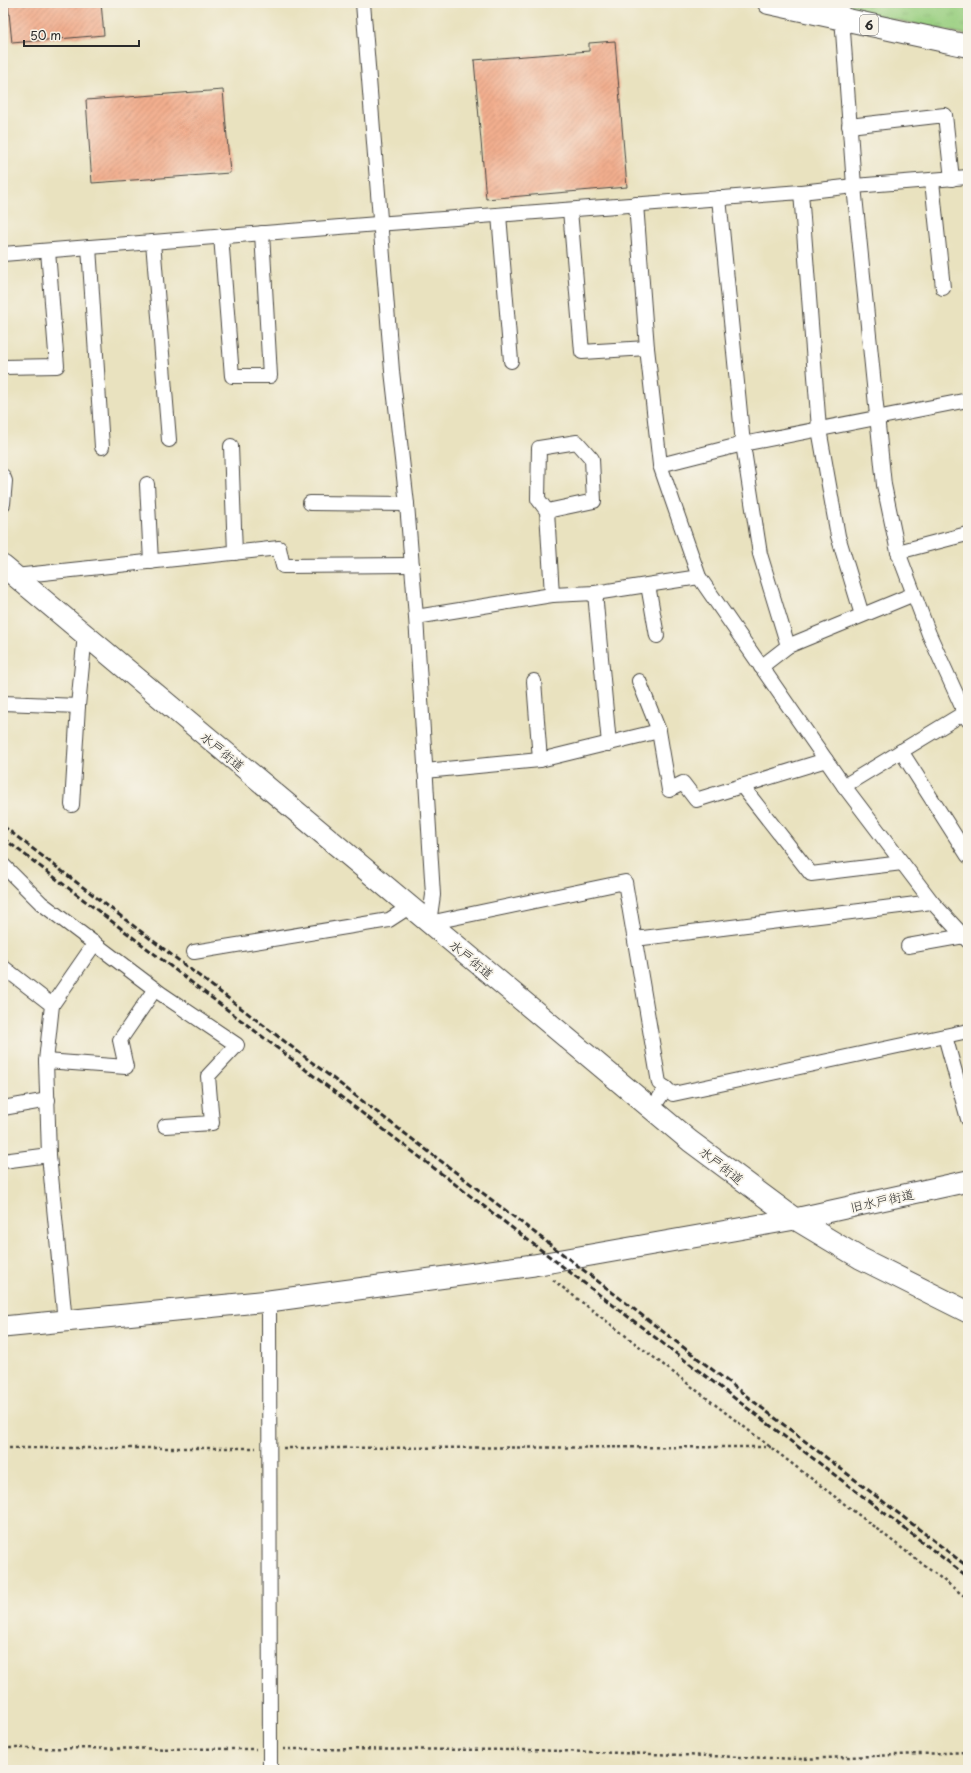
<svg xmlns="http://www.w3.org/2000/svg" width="971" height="1773" font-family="'Playpen Sans','Klee One',sans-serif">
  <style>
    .grass { fill: url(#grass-tufts); stroke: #627d56 }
    .building { fill: url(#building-hatch) }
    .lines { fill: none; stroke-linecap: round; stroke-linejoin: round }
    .street-casing { stroke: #484641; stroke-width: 16 }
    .secondary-casing { stroke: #484641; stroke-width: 23 }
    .highway-casing { stroke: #484641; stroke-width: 24 }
    .path { stroke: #484641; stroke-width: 2.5; stroke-dasharray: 3 3; stroke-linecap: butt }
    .street { stroke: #fff; stroke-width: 14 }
    .secondary { stroke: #fff; stroke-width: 21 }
    .highway { stroke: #fff; stroke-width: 22 }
    .rail { stroke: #2b2b2b; stroke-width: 3; stroke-dasharray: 6 3; stroke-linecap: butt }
    .labels { text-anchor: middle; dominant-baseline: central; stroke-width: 3.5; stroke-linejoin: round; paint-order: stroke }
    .shield { fill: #f7f3e8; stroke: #686764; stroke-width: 1 }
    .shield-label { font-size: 12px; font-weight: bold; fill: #2b2b2b }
    .street-label { font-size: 13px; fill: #2b2b2b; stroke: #f7f3e8 }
  </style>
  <defs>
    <pattern id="grass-tufts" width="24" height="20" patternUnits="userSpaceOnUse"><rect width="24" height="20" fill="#99cf80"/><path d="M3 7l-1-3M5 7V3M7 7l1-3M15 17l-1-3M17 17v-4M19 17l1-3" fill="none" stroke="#84b26f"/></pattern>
    <pattern id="building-hatch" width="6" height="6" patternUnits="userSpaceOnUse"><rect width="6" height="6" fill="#f2ae8e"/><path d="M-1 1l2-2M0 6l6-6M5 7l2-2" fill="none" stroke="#c48e74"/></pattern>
  </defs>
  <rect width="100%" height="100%" fill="#f7f3e8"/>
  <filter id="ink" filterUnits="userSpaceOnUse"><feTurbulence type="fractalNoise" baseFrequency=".025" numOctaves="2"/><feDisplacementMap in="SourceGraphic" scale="8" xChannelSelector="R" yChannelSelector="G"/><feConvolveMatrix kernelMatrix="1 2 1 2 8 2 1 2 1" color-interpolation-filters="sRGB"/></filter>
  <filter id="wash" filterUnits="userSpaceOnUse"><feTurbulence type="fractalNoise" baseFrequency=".012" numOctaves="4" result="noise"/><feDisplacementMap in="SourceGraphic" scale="16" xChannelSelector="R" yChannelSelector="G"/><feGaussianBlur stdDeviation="0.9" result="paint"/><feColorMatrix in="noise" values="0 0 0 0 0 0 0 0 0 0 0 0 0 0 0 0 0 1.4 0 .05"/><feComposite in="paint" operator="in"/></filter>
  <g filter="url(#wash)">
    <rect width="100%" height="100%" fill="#e9e2bf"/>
    <!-- grass -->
    <path class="grass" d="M 849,3 L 968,3 L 968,35 L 854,11 Z"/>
    <g id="blocks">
      <!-- building -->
      <g class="building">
        <path d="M 8,3 L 101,3 L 104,35 L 12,43 Z"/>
        <path d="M 615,41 L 627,187 L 486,199 L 474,60 L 589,51 L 589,43 Z"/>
        <path d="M 223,90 L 230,173 L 92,183 L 86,100 Z"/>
      </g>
    </g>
  </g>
  <g filter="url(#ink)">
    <use href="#blocks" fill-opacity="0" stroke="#484641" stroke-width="1"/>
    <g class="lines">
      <!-- street casing -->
      <g class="street-casing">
        <g id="street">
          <path d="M 363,3 L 392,371 L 407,504 L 416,617 L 433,895 L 429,923 L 625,882 L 659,1083 L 673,1094 L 968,1031"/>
          <path d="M 841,3 L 854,186 L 884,485 L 898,552 L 929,634 L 968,720"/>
          <path d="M 849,126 L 945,115 L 952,179"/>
          <path d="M 932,181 L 943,288"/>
          <path d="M 801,192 L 819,429 L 838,536 L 862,615"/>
          <path d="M 719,198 L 743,444 L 760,554 L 788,646"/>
          <path d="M 636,204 L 647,348 L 660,465 L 699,577 L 844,786 L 932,902 L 968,941"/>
          <path d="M 570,210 L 582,352 L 647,348"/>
          <path d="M 499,215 L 511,361"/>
          <path d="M 221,236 L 232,376 L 270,376 L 262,233"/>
          <path d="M 153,242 L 169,440"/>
          <path d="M 89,247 L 102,447"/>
          <path d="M 3,254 L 390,223 L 801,192 L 854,186 L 968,177"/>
          <path d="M 3,367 L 57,366 L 48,251"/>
          <path d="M 231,446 L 235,553"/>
          <path d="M 660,465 L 743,444 L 968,400"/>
          <path d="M 3,476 L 5,481 L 3,504"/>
          <path d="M 147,484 L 151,562"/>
          <path d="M 310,503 L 407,504"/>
          <path d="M 547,511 L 538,499 L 539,448 L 577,442 L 592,459 L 594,501 L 547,511 L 552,595"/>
          <path d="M 898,552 L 967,534 L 968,536"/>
          <path d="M 15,576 L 279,548 L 283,566 L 412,565"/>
          <path d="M 648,585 L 657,636"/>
          <path d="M 595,593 L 609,744"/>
          <path d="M 416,617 L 552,595 L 595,593 L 699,577"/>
          <path d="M 761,667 L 788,646 L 914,594"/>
          <path d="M 534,681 L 540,760"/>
          <path d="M 639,681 L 659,731 L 669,790 L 683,783 L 696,800 L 826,760"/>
          <path d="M 3,703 L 78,706"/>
          <path d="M 901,751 L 968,856"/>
          <path d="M 425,771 L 540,760 L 659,731"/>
          <path d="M 742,786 L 811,874 L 902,863"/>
          <path d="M 844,786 L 964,713"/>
          <path d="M 72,805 L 78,706 L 85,634"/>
          <path d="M 3,865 L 41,903 L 160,993 L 237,1045 L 208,1076 L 212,1123 L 165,1126"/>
          <path d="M 635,939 L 932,902"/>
          <path d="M 908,946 L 964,936"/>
          <path d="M 194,952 L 389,920 L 409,907"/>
          <path d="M 3,967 L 52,1005 L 46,1061 L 49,1155 L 65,1322"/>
          <path d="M 52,1005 L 95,943"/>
          <path d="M 945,1036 L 968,1119"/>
          <path d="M 46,1061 L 126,1067 L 120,1040 L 155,989"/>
          <path d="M 3,1108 L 48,1100"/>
          <path d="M 652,1109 L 666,1088"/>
          <path d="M 3,1161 L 49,1155"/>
          <path d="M 269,1301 L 270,1770"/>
        </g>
      </g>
      <!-- secondary casing -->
      <g class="secondary-casing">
        <g id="secondary">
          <path d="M 3,566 L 690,1141 L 795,1219 L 860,1258 L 968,1312"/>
          <path d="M 3,1327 L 269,1301 L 534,1265 L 795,1219 L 968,1181"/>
        </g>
      </g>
      <!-- highway casing -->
      <g class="highway-casing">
        <path id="highway" d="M 769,3 L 968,46"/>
      </g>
      <!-- path -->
      <g class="path">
        <path d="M 553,1280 L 968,1599"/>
        <path d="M 3,1448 L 256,1448"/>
        <path d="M 283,1448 L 771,1447"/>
        <path d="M 3,1748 L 256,1749"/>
        <path d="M 283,1749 L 531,1750 L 800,1759 L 968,1752"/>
      </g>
      <!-- street -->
      <use href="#street" class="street"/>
      <!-- secondary -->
      <use href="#secondary" class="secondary"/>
      <!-- highway -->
      <use href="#highway" class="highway"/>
      <!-- rail -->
      <g class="rail">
        <path d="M 3,826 L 569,1259 L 968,1567"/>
        <path d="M 3,838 L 968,1577"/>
      </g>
    </g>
  </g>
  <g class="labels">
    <!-- shield labels -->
    <rect class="shield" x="860" y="15" width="18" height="20" rx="3"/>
    <g class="shield-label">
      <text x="869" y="25">6</text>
    </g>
    <!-- street labels -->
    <g class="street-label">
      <text transform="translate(223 751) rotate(40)">水戸街道</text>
      <text transform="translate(472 959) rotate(40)">水戸街道</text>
      <text transform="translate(722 1165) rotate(38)">水戸街道</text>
      <text transform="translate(882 1200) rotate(-12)">旧水戸街道</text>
    </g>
  </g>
  <!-- margin -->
  <rect width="971" height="1773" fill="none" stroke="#f7f3e8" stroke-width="16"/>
  <!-- scale -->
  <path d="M24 40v6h115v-6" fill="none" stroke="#2b2b2b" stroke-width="2"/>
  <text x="30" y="40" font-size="12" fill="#2b2b2b" stroke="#f7f3e8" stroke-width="3" paint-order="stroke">50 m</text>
</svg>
